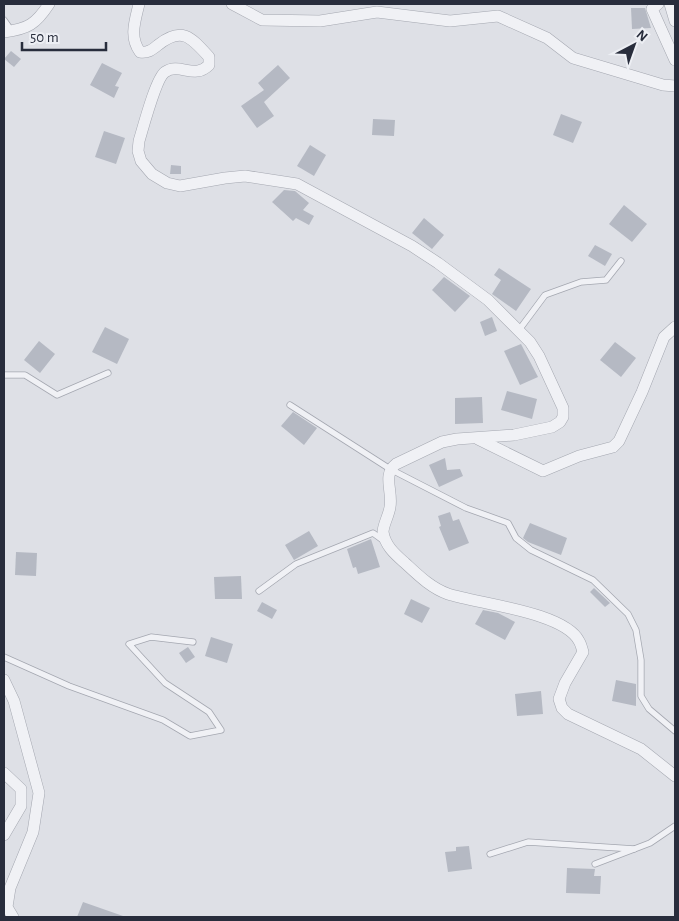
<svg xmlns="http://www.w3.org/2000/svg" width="679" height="921" font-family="'Alegreya Sans',sans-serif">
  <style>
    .building { fill: #b5b9c3 }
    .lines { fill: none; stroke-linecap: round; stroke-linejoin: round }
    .service-casing { stroke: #a4a7b0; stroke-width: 7 }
    .minor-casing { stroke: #a4a7b0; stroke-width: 12 }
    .service { stroke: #f0f1f5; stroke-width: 5.5 }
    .minor { stroke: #f0f1f5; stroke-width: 11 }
  </style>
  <rect width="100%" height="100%" fill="#dee0e6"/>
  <!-- building -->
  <g class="building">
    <path d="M 631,8 L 645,8 L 651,28 L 632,29 Z"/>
    <path d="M 11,51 L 21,59 L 14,67 L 4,59 Z"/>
    <path d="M 102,63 L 122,73 L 115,86 L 119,87 L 114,98 L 90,85 Z"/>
    <path d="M 278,65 L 290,78 L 264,102 L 274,116 L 257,128 L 241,106 L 264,90 L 258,83 Z"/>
    <path d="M 561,114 L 582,122 L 573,143 L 553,135 Z"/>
    <path d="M 373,119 L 395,120 L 394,136 L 372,135 Z"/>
    <path d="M 104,131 L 125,138 L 116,164 L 95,157 Z"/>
    <path d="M 310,145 L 326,155 L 314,176 L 297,166 Z"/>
    <path d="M 171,165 L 181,166 L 181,174 L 170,174 Z"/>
    <path d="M 284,190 L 295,191 L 309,203 L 303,210 L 314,216 L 309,225 L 296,218 L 293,221 L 272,202 Z"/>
    <path d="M 624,205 L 647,224 L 632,242 L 609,224 Z"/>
    <path d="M 424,218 L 444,235 L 432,249 L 412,233 Z"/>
    <path d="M 595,245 L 612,254 L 605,266 L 588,256 Z"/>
    <path d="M 499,268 L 531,289 L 516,311 L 492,294 L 501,280 L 494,275 Z"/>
    <path d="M 444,277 L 470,296 L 455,312 L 432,290 Z"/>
    <path d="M 492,317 L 497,331 L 485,336 L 480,322 Z"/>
    <path d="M 105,327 L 129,339 L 117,364 L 92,352 Z"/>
    <path d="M 39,341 L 55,354 L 40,373 L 24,360 Z"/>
    <path d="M 615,342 L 636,358 L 621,377 L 600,360 Z"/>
    <path d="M 521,344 L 538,377 L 520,385 L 504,351 Z"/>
    <path d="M 507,391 L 537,399 L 532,419 L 501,410 Z"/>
    <path d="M 482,397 L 483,423 L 455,424 L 455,398 Z"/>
    <path d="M 293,412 L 317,428 L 304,445 L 281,426 Z"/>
    <path d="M 445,458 L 447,470 L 460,469 L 463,476 L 439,487 L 429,465 Z"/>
    <path d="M 450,512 L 453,521 L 459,519 L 469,543 L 449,551 L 439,527 L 441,526 L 438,516 Z"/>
    <path d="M 530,523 L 567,538 L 561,555 L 528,542 L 523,538 Z"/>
    <path d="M 309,531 L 318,546 L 294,560 L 285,545 Z"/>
    <path d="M 371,539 L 380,567 L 358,574 L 356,567 L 353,568 L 347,549 Z"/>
    <path d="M 16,552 L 37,553 L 36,576 L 15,575 Z"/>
    <path d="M 241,576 L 242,599 L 215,599 L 214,577 Z"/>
    <path d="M 594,588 L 610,603 L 605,607 L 590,592 Z"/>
    <path d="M 411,599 L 430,608 L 422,623 L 404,614 Z"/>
    <path d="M 262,602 L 277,610 L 272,619 L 257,611 Z"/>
    <path d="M 483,610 L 498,613 L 515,622 L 505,640 L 475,624 Z"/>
    <path d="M 211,637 L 233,644 L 227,663 L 205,656 Z"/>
    <path d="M 188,647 L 195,657 L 186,663 L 179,653 Z"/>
    <path d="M 616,680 L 636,684 L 636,706 L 612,701 Z"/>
    <path d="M 541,691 L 543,714 L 517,716 L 515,694 Z"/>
    <path d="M 469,846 L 472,869 L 448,872 L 445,852 L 456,851 L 456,847 Z"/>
    <path d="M 567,868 L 595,869 L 594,876 L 601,876 L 600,894 L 566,893 Z"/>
    <path d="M 83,902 L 123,916 L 123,917 L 77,917 Z"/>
  </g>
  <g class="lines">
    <!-- service casing -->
    <g class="service-casing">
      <g id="service">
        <path d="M 4,20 L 11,30"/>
        <path d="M 519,330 L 545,295 L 581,282 L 606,280 L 621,261"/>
        <path d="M 4,375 L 25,375 L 57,395 L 108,373"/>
        <path d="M 290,405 L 390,469 L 466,508 L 508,523 L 516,538 L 531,550 L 593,580 L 628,614 L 636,630 L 641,660 L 641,696 L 649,709 L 675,731"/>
        <path d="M 259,591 L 296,564 L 373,533 L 384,541"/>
        <path d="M 4,657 L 69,686 L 163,720 L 190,736 L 221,730 L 209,712 L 165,683 L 129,644 L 151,637 L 193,642"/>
        <path d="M 490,854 L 528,842 L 634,849"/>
        <path d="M 595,864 L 650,843 L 675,826"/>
      </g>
    </g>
    <!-- minor casing -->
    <g class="minor-casing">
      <g id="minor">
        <path d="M 139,4 C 135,21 129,37 140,52 C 148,53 152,50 158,45 C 182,26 191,37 209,57 L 209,65 C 194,80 180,62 165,72 C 156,78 143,128 139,141 L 138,151 L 141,161 L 152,174 L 167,183 L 180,186 L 225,178 L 245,176 L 297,184 L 412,246 L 438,263 L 488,300 L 530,342 L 539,356 L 563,408 L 563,417 L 560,422 L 552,427 L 514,435 L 457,439 L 442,442 L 396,464 C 382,475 393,491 390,507 C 389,515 383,525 383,532 C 385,546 396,555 405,563 C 418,575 431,588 448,594 C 479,604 564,612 579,641 C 581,644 582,649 583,652 L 565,683 L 559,699 L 562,708 L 568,714 L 641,749 L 675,776"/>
        <path d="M 232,4 L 262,20 L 320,21 L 377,12 L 450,21 L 498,16 L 547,38 L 573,58 L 663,85 L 675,86"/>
        <path d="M 658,4 L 652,9 L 675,60"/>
        <path d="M 670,4 L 675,21"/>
        <path d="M 4,32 C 28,29 36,24 49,4"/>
        <path d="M 478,439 L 543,471 L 579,456 L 613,447 L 619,441 L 642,392 L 664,337 L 675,327"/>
        <path d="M 4,680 L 14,701 L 39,793 L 33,832 L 10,888 L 7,907 L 13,917"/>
        <path d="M 4,773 L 21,789 L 21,806 L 4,835"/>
      </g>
    </g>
    <!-- service -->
    <use href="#service" class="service"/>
    <!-- minor -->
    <use href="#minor" class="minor"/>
  </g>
  <!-- border -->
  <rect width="679" height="921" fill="none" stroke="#282d3c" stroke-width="10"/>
  <!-- north arrow -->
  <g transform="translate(634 45) rotate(41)" stroke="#edeff4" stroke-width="4" paint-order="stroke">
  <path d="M0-4L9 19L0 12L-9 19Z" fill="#282d3c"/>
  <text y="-8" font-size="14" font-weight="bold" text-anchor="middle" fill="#282d3c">N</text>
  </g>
  <!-- scale -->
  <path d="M22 42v8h84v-8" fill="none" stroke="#282d3c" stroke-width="2.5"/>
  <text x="30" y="42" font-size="15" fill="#282d3c" stroke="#edeff4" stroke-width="4" paint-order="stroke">50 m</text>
</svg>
